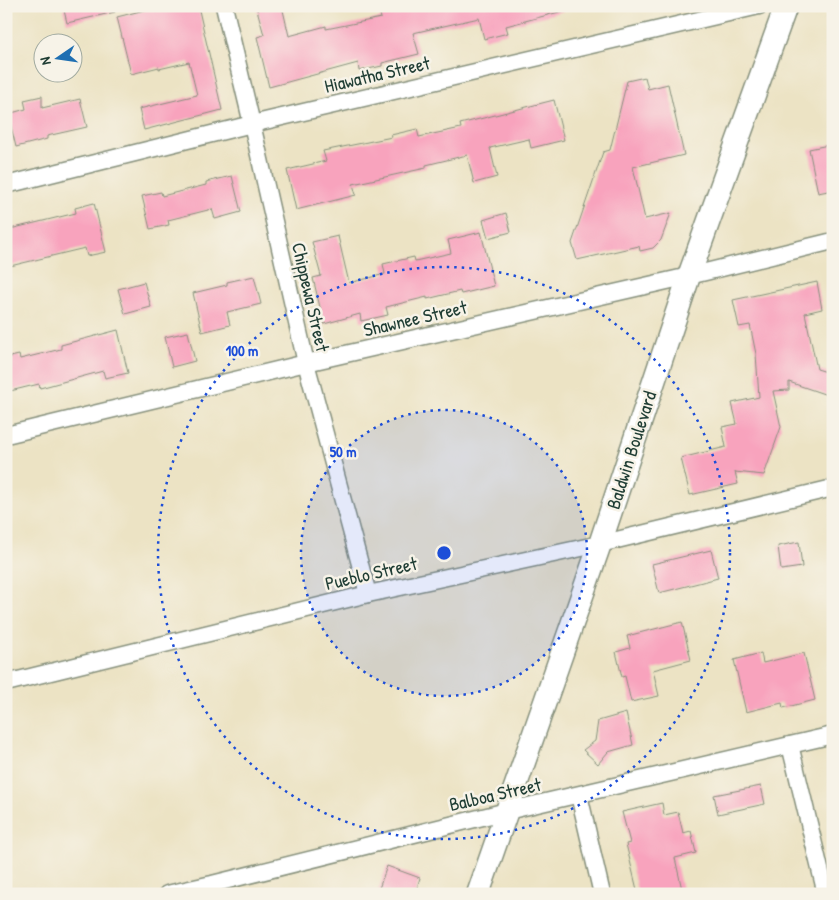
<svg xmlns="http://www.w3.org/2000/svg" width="839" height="900" font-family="'Patrick Hand',sans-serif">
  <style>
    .building { fill: #f8a3bd }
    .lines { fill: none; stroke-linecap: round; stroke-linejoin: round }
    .street-casing { stroke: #86907c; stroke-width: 19 }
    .secondary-casing { stroke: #86907c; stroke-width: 25 }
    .street { stroke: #fff; stroke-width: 16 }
    .secondary { stroke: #fff; stroke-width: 22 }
    .ring { fill: none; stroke: #1d4ed8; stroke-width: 2.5; stroke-dasharray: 2.5 5 }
    .labels { text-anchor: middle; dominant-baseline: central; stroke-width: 5; stroke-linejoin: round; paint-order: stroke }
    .street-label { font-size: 19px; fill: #1f3d34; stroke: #f7f3e8 }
    .centre { fill: #1d4ed8; stroke: #f7f3e8; stroke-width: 2.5 }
    .ring-label { font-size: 15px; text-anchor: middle; font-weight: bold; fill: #1d4ed8; stroke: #f7f3e8; stroke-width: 5; stroke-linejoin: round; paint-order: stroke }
  </style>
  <rect width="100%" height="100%" fill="#f7f3e8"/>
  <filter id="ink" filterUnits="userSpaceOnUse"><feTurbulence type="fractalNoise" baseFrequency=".02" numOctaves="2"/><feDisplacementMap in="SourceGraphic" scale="10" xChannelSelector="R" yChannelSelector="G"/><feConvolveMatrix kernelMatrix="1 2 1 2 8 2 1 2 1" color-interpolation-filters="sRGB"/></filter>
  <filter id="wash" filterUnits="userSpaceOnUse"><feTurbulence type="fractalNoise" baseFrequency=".0096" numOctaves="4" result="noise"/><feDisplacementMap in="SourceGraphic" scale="20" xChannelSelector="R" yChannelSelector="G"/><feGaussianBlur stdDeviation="1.12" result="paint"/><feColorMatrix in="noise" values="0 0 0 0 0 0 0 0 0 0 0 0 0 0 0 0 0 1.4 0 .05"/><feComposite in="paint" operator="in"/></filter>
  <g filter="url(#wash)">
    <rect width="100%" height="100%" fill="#ece3c4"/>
    <g id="blocks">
      <!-- building -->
      <g class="building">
        <path d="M 63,6 L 114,6 L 115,12 L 67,23 Z"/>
        <path d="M 160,6 L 198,6 L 222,110 L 144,130 L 139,109 L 197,95 L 189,62 L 159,69 L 159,67 L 131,74 L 117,17 Z"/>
        <path d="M 256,6 L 282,6 L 289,36 L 326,26 L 326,29 L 381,18 L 378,6 L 562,6 L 563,11 L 506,26 L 508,33 L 484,39 L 479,18 L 413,33 L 419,54 L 382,63 L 382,66 L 359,71 L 358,63 L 269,87 L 257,37 L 264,35 Z"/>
        <path d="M 645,77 L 648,89 L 668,84 L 684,155 L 633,167 L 645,219 L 671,213 L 661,240 L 653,248 L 640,251 L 639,246 L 577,260 L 572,243 L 603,152 L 610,150 L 627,81 Z"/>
        <path d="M 42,96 L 42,108 L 80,99 L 87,127 L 47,136 L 47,139 L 16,147 L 8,114 L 26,109 L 24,100 Z"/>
        <path d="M 554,100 L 564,140 L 531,148 L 529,139 L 490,148 L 497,177 L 474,183 L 467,155 L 426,165 L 426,168 L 353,184 L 356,195 L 296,210 L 287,170 L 326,161 L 323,151 L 392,137 L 391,135 L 417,129 L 419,137 L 461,128 L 460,124 Z"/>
        <path d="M 833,144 L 833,190 L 818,193 L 809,149 Z"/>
        <path d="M 232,176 L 241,212 L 215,219 L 212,209 L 168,220 L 169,225 L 150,229 L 142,196 L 161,192 L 162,196 L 206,185 L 206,182 Z"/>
        <path d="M 94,203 L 106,252 L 87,256 L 85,248 L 6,267 L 6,230 L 76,213 L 75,208 Z"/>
        <path d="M 506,213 L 511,232 L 488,238 L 483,220 Z"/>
        <path d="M 481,232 L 494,286 L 461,294 L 460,291 L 427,299 L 427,297 L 386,307 L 388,315 L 361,321 L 360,314 L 324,324 L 313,278 L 321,276 L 312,242 L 338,236 L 349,283 L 385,274 L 383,264 L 414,257 L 415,261 L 451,253 L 448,240 Z"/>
        <path d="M 254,276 L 261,304 L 227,312 L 230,325 L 202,332 L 193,293 L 227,285 L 227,282 Z"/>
        <path d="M 144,282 L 151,307 L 125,314 L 118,289 Z"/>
        <path d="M 817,282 L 822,309 L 805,313 L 817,369 L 833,374 L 833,397 L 789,382 L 789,390 L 773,391 L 781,427 L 764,475 L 735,472 L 738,484 L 690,495 L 681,458 L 726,447 L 722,427 L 737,424 L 732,403 L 759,397 L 756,354 L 750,325 L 739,327 L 733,300 Z"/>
        <path d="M 118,330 L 128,373 L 105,378 L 103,371 L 40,388 L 39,384 L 6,392 L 6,358 L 19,355 L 20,359 L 61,349 L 61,345 Z"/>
        <path d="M 188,332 L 195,361 L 172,367 L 165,337 Z"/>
        <path d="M 799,542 L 802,567 L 781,570 L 778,546 Z"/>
        <path d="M 711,550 L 718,578 L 659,593 L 652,564 Z"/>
        <path d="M 682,622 L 691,660 L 653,670 L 659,696 L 631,702 L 625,676 L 622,677 L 616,652 L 630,648 L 627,636 Z"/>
        <path d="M 761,653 L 763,663 L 804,653 L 815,700 L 783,708 L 782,703 L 746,712 L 734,660 Z"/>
        <path d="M 626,713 L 633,745 L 608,752 L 598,764 L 583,750 L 595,741 L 598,721 Z"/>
        <path d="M 761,786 L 765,804 L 718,814 L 714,795 Z"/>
        <path d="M 662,803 L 664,815 L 678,812 L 683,833 L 691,831 L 696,853 L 675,858 L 683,894 L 638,894 L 626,844 L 630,843 L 622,812 Z"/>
        <path d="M 387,866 L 420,878 L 415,894 L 377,894 Z"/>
      </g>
    </g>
  </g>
  <g filter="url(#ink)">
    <use href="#blocks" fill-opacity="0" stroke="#86907c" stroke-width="1"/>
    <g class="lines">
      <!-- street casing -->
      <g class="street-casing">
        <g id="street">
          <path d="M 224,6 L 252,124 L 306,363 L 368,594"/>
          <path d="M 6,185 L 252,124 L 759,6"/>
          <path d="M 6,435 L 306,363 L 689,276 L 833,241"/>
          <path d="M 6,683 L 368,594 L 600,544 L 833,488"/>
          <path d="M 790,745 L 826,894"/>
          <path d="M 579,795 L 602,894"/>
          <path d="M 167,894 L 212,884 L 507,811 L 833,735"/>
        </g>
      </g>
      <!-- secondary casing -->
      <g class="secondary-casing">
        <path id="secondary" d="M 478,894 L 600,544 L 689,276 L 786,6"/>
      </g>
      <!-- street -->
      <use href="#street" class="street"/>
      <!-- secondary -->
      <use href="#secondary" class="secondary"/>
    </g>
  </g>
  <!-- distance rings -->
  <circle cx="444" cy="553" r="143" fill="#1d4ed8" fill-opacity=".12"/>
  <g class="ring">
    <circle cx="444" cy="553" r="143"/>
    <circle cx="444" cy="553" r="286"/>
  </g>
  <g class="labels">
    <!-- street labels -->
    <g class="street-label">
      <text transform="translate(377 74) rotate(-13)">Hiawatha Street</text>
      <text transform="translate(311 297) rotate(77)">Chippewa Street</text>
      <text transform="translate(415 318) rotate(-13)">Shawnee Street</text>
      <text transform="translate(631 450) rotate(-72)">Baldwin Boulevard</text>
      <text transform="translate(371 573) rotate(-13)">Pueblo Street</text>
      <text transform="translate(495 794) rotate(-13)">Balboa Street</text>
    </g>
  </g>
  <circle cx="444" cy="553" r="8" class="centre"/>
  <g class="ring-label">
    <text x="242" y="356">100 m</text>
    <text x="343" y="457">50 m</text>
  </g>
  <!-- margin -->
  <rect width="839" height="900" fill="none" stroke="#f7f3e8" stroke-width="25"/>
  <!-- north arrow -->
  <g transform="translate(58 58) rotate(257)"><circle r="24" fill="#f7f3e8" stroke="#a1aaa0"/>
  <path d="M0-4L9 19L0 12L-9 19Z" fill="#1f6fb2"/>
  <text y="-8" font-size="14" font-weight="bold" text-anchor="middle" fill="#1f3d34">N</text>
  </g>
</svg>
